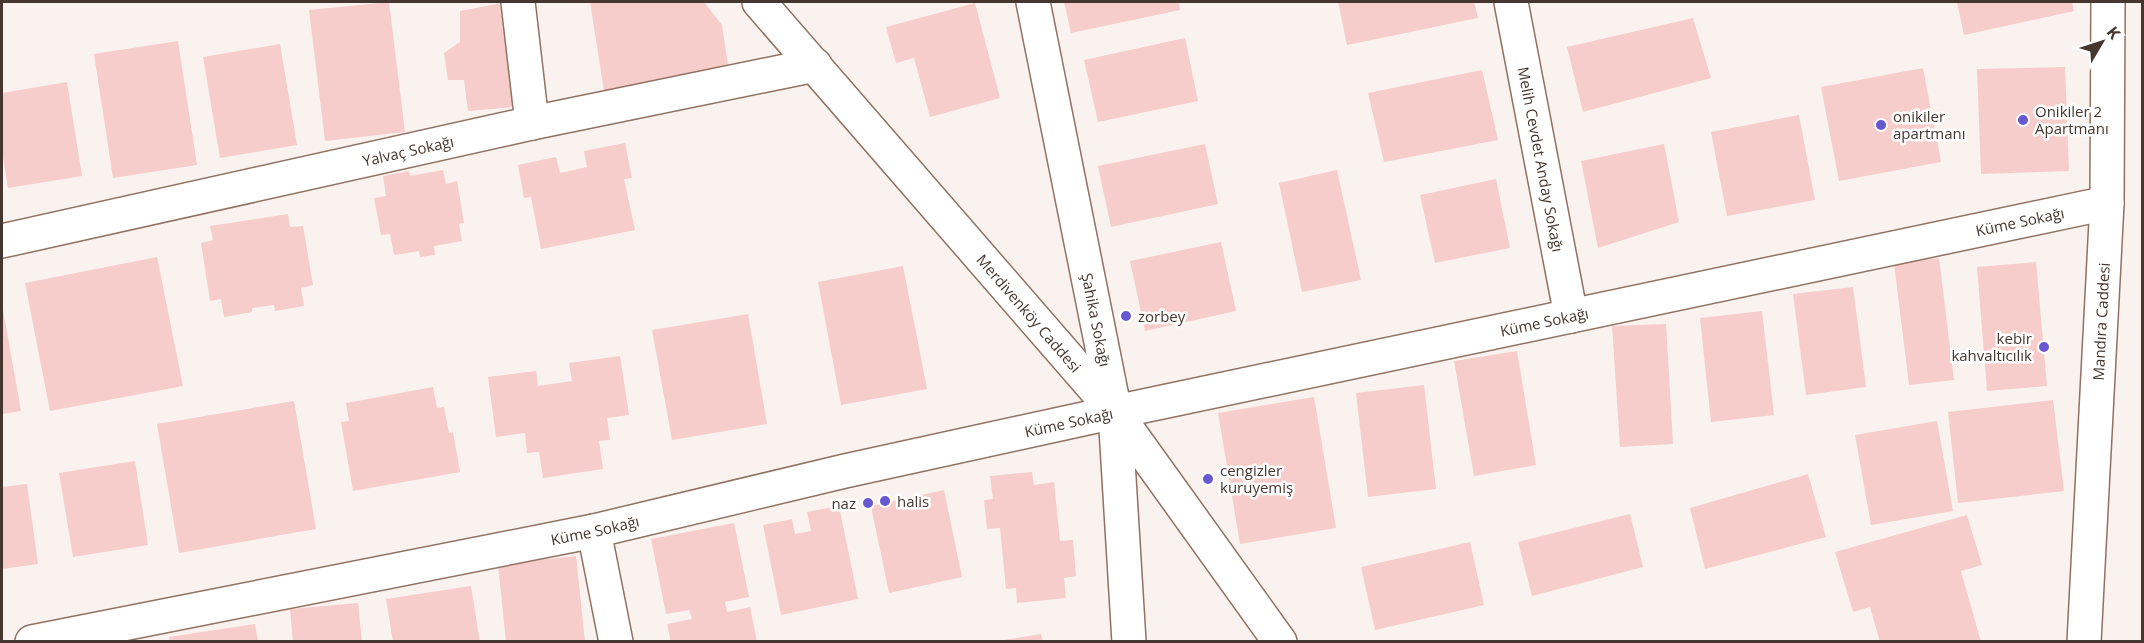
<svg xmlns="http://www.w3.org/2000/svg" width="2144" height="643" font-family="'Open Sans',sans-serif">
  <style>
    .building { fill: #f6cdca }
    .lines { fill: none; stroke-linecap: round; stroke-linejoin: round }
    .street-casing { stroke: #917162; stroke-width: 36 }
    .secondary-casing { stroke: #917162; stroke-width: 36 }
    .street { stroke: #fff; stroke-width: 33 }
    .secondary { stroke: #fff; stroke-width: 33 }
    .poi-dot { fill: #6758d1; stroke: #fff; stroke-width: 2 }
    .labels { text-anchor: middle; dominant-baseline: central; stroke-width: 5; stroke-linejoin: round; paint-order: stroke }
    .poi-label { font-size: 15px; fill: #453730; stroke: #fff; text-anchor: start }
    .street-label { font-size: 15px; fill: #453730; stroke: #fff }
  </style>
  <rect width="100%" height="100%" fill="#faf2ef"/>
  <!-- building -->
  <g class="building">
    <path d="M 389,2 L 405,132 L 325,141 L 309,10 Z"/>
    <path d="M 590,2 L 704,2 L 722,25 L 729,72 L 604,91 Z"/>
    <path d="M 1064,2 L 1179,2 L 1180,10 L 1071,33 Z"/>
    <path d="M 1338,2 L 1474,2 L 1478,18 L 1347,45 Z"/>
    <path d="M 1957,2 L 2072,2 L 2074,11 L 1964,35 Z"/>
    <path d="M 502,3 L 515,107 L 468,111 L 464,80 L 448,80 L 444,53 L 460,42 L 460,11 Z"/>
    <path d="M 975,3 L 1000,98 L 930,117 L 914,58 L 896,63 L 886,27 Z"/>
    <path d="M 1693,18 L 1711,78 L 1583,112 L 1567,47 Z"/>
    <path d="M 1185,38 L 1198,101 L 1098,122 L 1084,60 Z"/>
    <path d="M 178,41 L 197,165 L 113,178 L 94,54 Z"/>
    <path d="M 280,44 L 297,145 L 220,158 L 203,57 Z"/>
    <path d="M 2065,67 L 2069,171 L 1981,174 L 1977,69 Z"/>
    <path d="M 1923,68 L 1941,162 L 1839,181 L 1821,87 Z"/>
    <path d="M 1482,70 L 1498,140 L 1384,162 L 1368,93 Z"/>
    <path d="M 67,82 L 82,176 L 8,188 L 2,151 L 2,93 Z"/>
    <path d="M 1799,115 L 1815,200 L 1727,216 L 1711,132 Z"/>
    <path d="M 625,143 L 632,178 L 624,179 L 635,230 L 541,249 L 531,197 L 524,198 L 518,165 L 556,157 L 560,173 L 587,167 L 584,151 Z"/>
    <path d="M 1205,144 L 1218,204 L 1111,227 L 1098,166 Z"/>
    <path d="M 1664,144 L 1679,222 L 1598,248 L 1581,161 Z"/>
    <path d="M 443,170 L 446,184 L 457,181 L 464,223 L 459,224 L 462,241 L 434,246 L 435,255 L 420,257 L 419,251 L 394,255 L 390,234 L 381,235 L 374,198 L 386,196 L 383,176 L 409,171 L 410,176 Z"/>
    <path d="M 1337,170 L 1361,280 L 1302,292 L 1279,183 Z"/>
    <path d="M 1496,179 L 1510,248 L 1435,263 L 1420,195 Z"/>
    <path d="M 288,214 L 290,227 L 303,226 L 313,285 L 301,288 L 304,306 L 275,311 L 274,305 L 252,308 L 252,312 L 224,317 L 221,299 L 210,301 L 201,243 L 213,240 L 210,226 Z"/>
    <path d="M 1221,242 L 1236,311 L 1145,331 L 1130,261 Z"/>
    <path d="M 157,257 L 183,386 L 50,411 L 25,283 Z"/>
    <path d="M 1939,258 L 1954,380 L 1909,385 L 1894,263 Z"/>
    <path d="M 2036,262 L 2047,386 L 1987,391 L 1977,267 Z"/>
    <path d="M 903,266 L 927,389 L 841,405 L 818,282 Z"/>
    <path d="M 1853,287 L 1866,387 L 1806,395 L 1793,294 Z"/>
    <path d="M 3,310 L 21,411 L 2,414 L 2,311 Z"/>
    <path d="M 1762,311 L 1774,415 L 1711,422 L 1700,318 Z"/>
    <path d="M 748,314 L 767,424 L 672,440 L 652,330 Z"/>
    <path d="M 1666,324 L 1673,444 L 1620,447 L 1612,326 Z"/>
    <path d="M 1517,351 L 1536,465 L 1474,476 L 1454,361 Z"/>
    <path d="M 620,356 L 629,415 L 607,418 L 610,440 L 599,441 L 603,469 L 543,478 L 539,452 L 527,453 L 525,433 L 496,437 L 488,377 L 536,371 L 538,386 L 572,381 L 569,363 Z"/>
    <path d="M 1424,385 L 1436,489 L 1368,497 L 1356,393 Z"/>
    <path d="M 433,387 L 437,408 L 444,407 L 449,433 L 453,432 L 460,472 L 353,491 L 341,422 L 349,421 L 346,403 Z"/>
    <path d="M 1314,397 L 1336,528 L 1240,544 L 1218,413 Z"/>
    <path d="M 2053,400 L 2064,491 L 1958,503 L 1948,412 Z"/>
    <path d="M 294,401 L 316,529 L 179,553 L 157,424 Z"/>
    <path d="M 1937,421 L 1953,511 L 1871,525 L 1855,435 Z"/>
    <path d="M 135,461 L 148,545 L 73,557 L 59,473 Z"/>
    <path d="M 1032,472 L 1034,485 L 1054,482 L 1060,541 L 1073,540 L 1076,576 L 1064,578 L 1066,598 L 1017,603 L 1016,588 L 1006,589 L 1000,528 L 987,529 L 984,500 L 993,499 L 990,476 Z"/>
    <path d="M 1808,474 L 1826,537 L 1705,569 L 1690,508 Z"/>
    <path d="M 27,484 L 38,564 L 2,569 L 2,487 Z"/>
    <path d="M 944,490 L 962,577 L 889,593 L 871,506 Z"/>
    <path d="M 839,506 L 858,599 L 781,615 L 763,525 L 792,519 L 795,534 L 811,531 L 807,512 Z"/>
    <path d="M 1630,514 L 1643,567 L 1532,596 L 1518,542 Z"/>
    <path d="M 1967,515 L 1982,565 L 1961,571 L 1981,642 L 1880,642 L 1870,607 L 1853,612 L 1835,552 Z"/>
    <path d="M 734,523 L 749,597 L 725,602 L 727,612 L 750,607 L 757,642 L 671,642 L 667,624 L 692,619 L 689,610 L 666,614 L 651,539 Z"/>
    <path d="M 1470,542 L 1484,605 L 1375,630 L 1361,567 Z"/>
    <path d="M 576,556 L 585,642 L 506,642 L 498,564 Z"/>
    <path d="M 471,586 L 480,642 L 393,642 L 386,599 Z"/>
    <path d="M 358,603 L 362,642 L 293,642 L 290,609 Z"/>
    <path d="M 255,624 L 258,642 L 170,642 L 169,637 Z"/>
    <path d="M 1041,634 L 1043,642 L 1004,642 L 1004,640 Z"/>
  </g>
  <g class="lines">
    <!-- street casing -->
    <g class="street-casing">
      <g id="street">
        <path d="M 518,2 L 532,123"/>
        <path id="s1" d="M 1033,2 L 1115,412 L 1129,642"/>
        <path id="s2" d="M 1511,2 L 1571,316"/>
        <path id="s3" d="M 2,241 L 532,123 L 815,65"/>
        <path d="M 594,531 L 616,642"/>
        <path id="s4" d="M 32,642 L 594,531 L 845,471 L 1115,412 L 2107,203"/>
      </g>
    </g>
    <!-- secondary casing -->
    <g class="secondary-casing">
      <g id="secondary">
        <path id="s5" d="M 759,2 L 1115,412 L 1280,642"/>
        <path id="s6" d="M 2084,642 L 2107,203 L 2108,2"/>
      </g>
    </g>
    <!-- street -->
    <use href="#street" class="street"/>
    <!-- secondary -->
    <use href="#secondary" class="secondary"/>
  </g>
  <!-- markers -->
  <g class="poi-dot">
    <circle cx="2023" cy="120" r="6"/>
    <circle cx="1881" cy="125" r="6"/>
    <circle cx="1126" cy="316" r="6"/>
    <circle cx="2044" cy="347" r="6"/>
    <circle cx="1208" cy="479" r="6"/>
    <circle cx="885" cy="501" r="6"/>
    <circle cx="868" cy="503" r="6"/>
  </g>
  <g class="labels">
    <!-- poi labels -->
    <g class="poi-label">
      <text x="2035" y="111">Onikiler 2<tspan x="2035" dy="17">Apartmanı</tspan></text>
      <text x="1893" y="116">onikiler<tspan x="1893" dy="17">apartmanı</tspan></text>
      <text x="1138" y="316">zorbey</text>
      <text x="2032" y="338" text-anchor="end">kebir<tspan x="2032" dy="17">kahvaltıcılık</tspan></text>
      <text x="1220" y="470">cengizler<tspan x="1220" dy="17">kuruyemiş</tspan></text>
      <text x="897" y="501">halis</text>
      <text x="856" y="503" text-anchor="end">naz</text>
    </g>
    <!-- street labels -->
    <g class="street-label">
      <text stroke="none"><textPath href="#s3" startOffset="416">Yalvaç Sokağı</textPath></text>
      <text stroke="none"><textPath href="#s2" startOffset="160">Melih Cevdet Anday Sokağı</textPath></text>
      <text stroke="none"><textPath href="#s4" startOffset="2032">Küme Sokağı</textPath></text>
      <text stroke="none"><textPath href="#s5" startOffset="412">Merdivenköy Caddesi</textPath></text>
      <text stroke="none"><textPath href="#s1" startOffset="324">Şahika Sokağı</textPath></text>
      <text stroke="none"><textPath href="#s4" startOffset="1546">Küme Sokağı</textPath></text>
      <text stroke="none"><textPath href="#s6" startOffset="321">Mandıra Caddesi</textPath></text>
      <text stroke="none"><textPath href="#s4" startOffset="1060">Küme Sokağı</textPath></text>
      <text stroke="none"><textPath href="#s4" startOffset="574">Küme Sokağı</textPath></text>
    </g>
  </g>
  <!-- border -->
  <rect width="2144" height="643" fill="none" stroke="#453730" stroke-width="6"/>
  <!-- north arrow -->
  <g transform="translate(2102 42) rotate(51)" stroke="#ffffff" stroke-width="4.5" paint-order="stroke">
  <path d="M0-4.5L10 22L0 15L-10 22Z" fill="#453730"/>
  <text y="-9" font-size="16" font-weight="bold" text-anchor="middle" fill="#453730">K</text>
  </g>
</svg>
